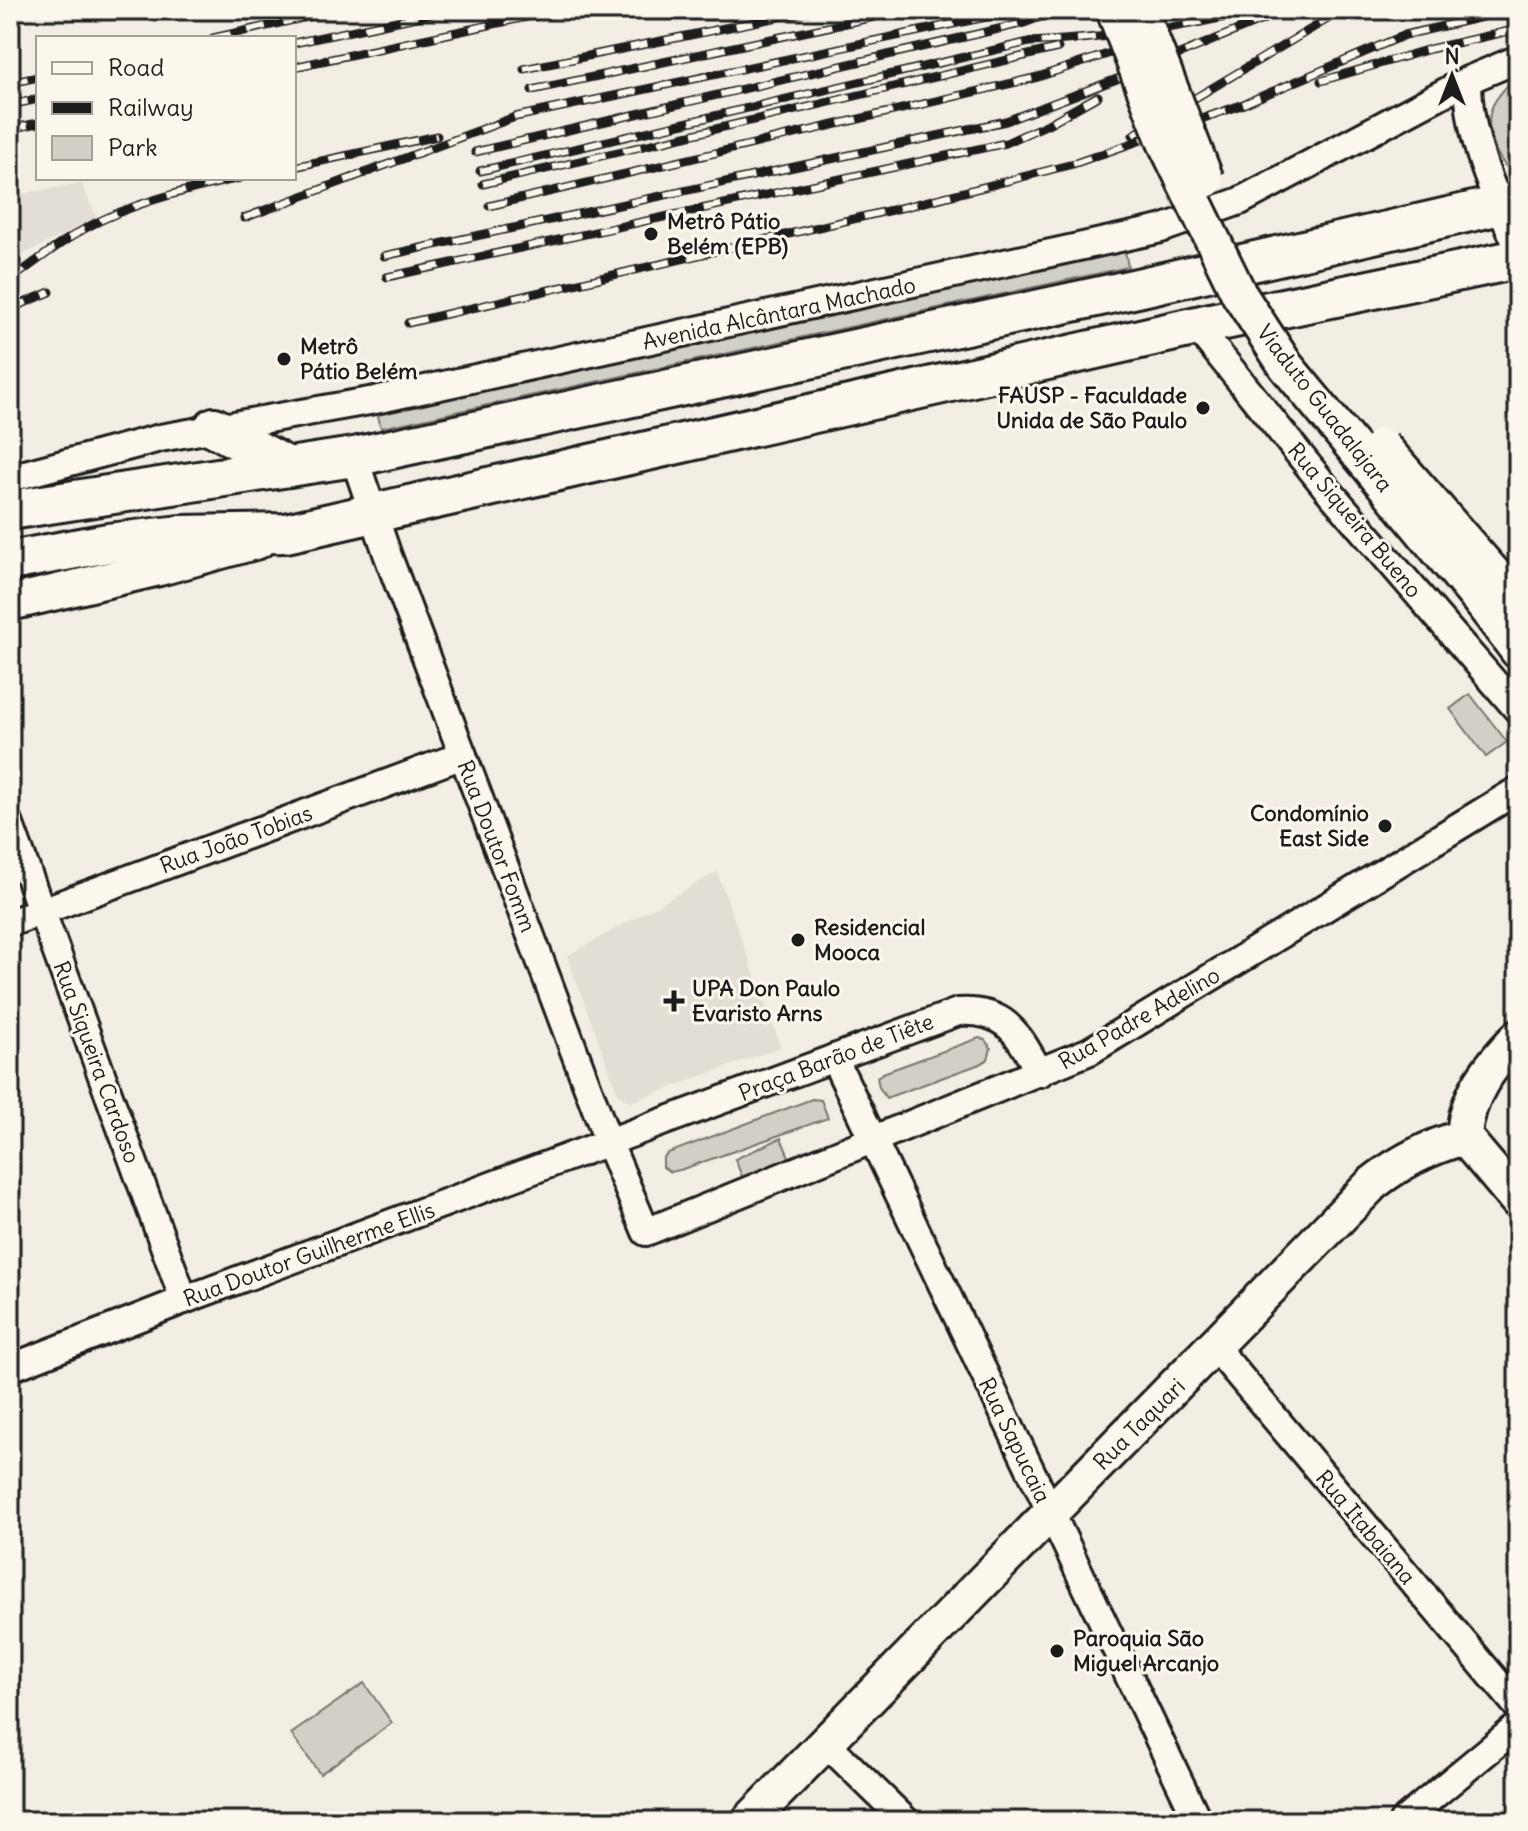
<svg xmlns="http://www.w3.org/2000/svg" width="1528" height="1831" font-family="Delius,sans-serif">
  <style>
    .built { fill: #e2ded5 }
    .green { fill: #d2cfc6; stroke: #777671; stroke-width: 2 }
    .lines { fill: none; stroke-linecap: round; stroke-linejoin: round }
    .minor-casing { stroke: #1c1c1c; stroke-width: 32 }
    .major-casing { stroke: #1c1c1c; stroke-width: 40 }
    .highway-casing { stroke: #1c1c1c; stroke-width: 44 }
    .minor { stroke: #fbf7ec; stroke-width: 26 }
    .major { stroke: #fbf7ec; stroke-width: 34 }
    .highway { stroke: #fbf7ec; stroke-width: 38 }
    .rail-casing { stroke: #1c1c1c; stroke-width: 9 }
    .rail { stroke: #fbf7ec; stroke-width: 6; stroke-dasharray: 18; stroke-linecap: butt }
    .major-bridge-casing { stroke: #1c1c1c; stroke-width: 40; stroke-linecap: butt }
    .major-bridge { stroke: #fbf7ec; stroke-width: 34 }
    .poi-dot { fill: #1c1c1c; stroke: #fbf7ec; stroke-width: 3 }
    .labels { text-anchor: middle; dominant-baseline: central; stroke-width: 6; stroke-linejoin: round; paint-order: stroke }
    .poi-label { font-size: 22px; font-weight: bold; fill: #1c1c1c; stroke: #fbf7ec; text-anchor: start }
    .street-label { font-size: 22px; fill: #1c1c1c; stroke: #fbf7ec }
  </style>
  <rect width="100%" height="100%" fill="#f2eee4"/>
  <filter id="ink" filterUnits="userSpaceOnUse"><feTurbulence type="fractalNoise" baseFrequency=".0125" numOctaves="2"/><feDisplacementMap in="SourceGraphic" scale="16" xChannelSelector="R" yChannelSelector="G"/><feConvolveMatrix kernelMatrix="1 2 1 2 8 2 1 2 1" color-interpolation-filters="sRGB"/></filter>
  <g filter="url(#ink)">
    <!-- built -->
    <g class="built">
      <path d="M 81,183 L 97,218 L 10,261 L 10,196 Z"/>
      <path d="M 717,872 L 781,1047 L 631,1102 L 619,1096 L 567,956 Z"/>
    </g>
    <!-- green -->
    <g class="green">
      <path d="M 1518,74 L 1518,170 L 1511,171 C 1495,158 1483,125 1493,105 C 1499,93 1509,84 1518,74 Z"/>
      <path d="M 1125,251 L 1128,267 L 381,428 L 377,412 Z"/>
      <path d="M 1470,694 L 1507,742 L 1486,757 L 1450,709 Z"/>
      <path d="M 979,1038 L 985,1040 L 991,1048 L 988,1059 L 980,1064 L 886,1098 L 879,1087 L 877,1077 L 883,1073 Z"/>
      <path d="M 812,1099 L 821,1100 L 828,1118 L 680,1170 L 670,1172 L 663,1167 L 663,1158 L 668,1153 Z"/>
      <path d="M 781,1138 L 792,1164 L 745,1184 L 735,1159 Z"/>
      <path d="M 364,1683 L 392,1723 L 320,1774 L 291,1734 Z"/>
    </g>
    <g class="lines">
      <!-- minor casing -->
      <g class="minor-casing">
        <g id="minor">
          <path d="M 1468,80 C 1468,139 1494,194 1518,247"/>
          <path d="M 1196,326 L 1328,490 L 1518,710"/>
          <path d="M 354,457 L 388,556 L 608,1141 L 646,1232 L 1090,1051 L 1518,790"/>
          <path d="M 10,478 L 160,438 L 375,400 L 1161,229 L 1240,201 L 1468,80 L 1518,59"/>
          <path d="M 10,825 L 184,1300"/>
          <path d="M 10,923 L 463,755"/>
          <path d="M 834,1058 L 1198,1821"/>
          <path d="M 1215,1347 L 1518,1707"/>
          <path d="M 10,1368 L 184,1300 L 958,1012 C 1008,1009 1018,1035 1040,1073"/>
          <path d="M 825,1742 L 906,1821"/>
          <path d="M 1403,1821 L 1518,1726"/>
        </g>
      </g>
      <!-- major casing -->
      <g class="major-casing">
        <g id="major">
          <path d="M 1500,581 L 1518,602"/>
          <path d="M 1481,602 L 1518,651"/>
          <path d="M 10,603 L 159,568 L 258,541"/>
          <path d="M 1464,1137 C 1466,1095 1490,1066 1518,1037"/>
          <path d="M 1464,1137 L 1518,1201"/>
          <path d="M 749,1821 L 1373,1183 C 1401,1161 1429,1147 1464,1137"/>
        </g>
      </g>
      <!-- highway casing -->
      <g class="highway-casing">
        <g id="highway">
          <path d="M 214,427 L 288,467"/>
          <path d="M 10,510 L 354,457 L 1133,289 L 1518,201"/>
          <path d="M 10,561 L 108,543 L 181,535 L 286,533 L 1206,324 L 1518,259"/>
        </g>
      </g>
      <!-- minor -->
      <use href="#minor" class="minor"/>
      <!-- major -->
      <use href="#major" class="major"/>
      <!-- highway -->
      <use href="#highway" class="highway"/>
      <!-- rail casing -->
      <g class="rail-casing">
        <g id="rail">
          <path d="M 213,38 L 338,10"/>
          <path d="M 294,43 L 449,10"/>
          <path d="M 294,67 L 559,10"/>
          <path d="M 524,69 L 813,10"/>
          <path d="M 1321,81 L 1430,49 L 1518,29"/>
          <path d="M 10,83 L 38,77"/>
          <path d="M 532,90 L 907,10"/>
          <path d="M 10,105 L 38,99"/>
          <path d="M 10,129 L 38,123"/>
          <path d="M 1133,135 L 1343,10"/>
          <path d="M 475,152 L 1024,23 L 1059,10"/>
          <path d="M 294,167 L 437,136"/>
          <path d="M 480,171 L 1029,42 C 1106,39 1181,28 1256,10"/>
          <path d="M 483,184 L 1058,48"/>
          <path d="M 489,206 L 1038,77 L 1153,39"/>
          <path d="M 244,218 L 515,117 L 1000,14 L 1035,10"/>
          <path d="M 384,256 L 1006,121 L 1146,68 L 1286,10"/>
          <path d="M 387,277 L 1006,143 L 1048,124 L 1098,96"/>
          <path d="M 10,280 C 40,259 70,234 104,219 C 147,199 194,188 240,178"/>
          <path d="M 10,309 L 50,292"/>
          <path d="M 408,323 L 913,205 L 1073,164 L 1241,105 L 1405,35 L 1512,10"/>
        </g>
      </g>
      <!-- rail -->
      <use href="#rail" class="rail"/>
      <!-- major-bridge casing -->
      <g class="major-bridge-casing">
        <g id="major-bridge">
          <path d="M 1114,10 L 1165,142 L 1239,294 L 1286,366 L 1481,602"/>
          <path d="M 1140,10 L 1206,180"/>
          <path d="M 1382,446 L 1500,581"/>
        </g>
      </g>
      <!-- major-bridge -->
      <use href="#major-bridge" class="major-bridge"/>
    </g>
  </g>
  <!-- markers -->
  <g class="poi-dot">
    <circle cx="651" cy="234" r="8"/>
    <circle cx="284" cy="359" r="8"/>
    <circle cx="1203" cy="408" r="8"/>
    <circle cx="1385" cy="826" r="8"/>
    <circle cx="798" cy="940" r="8"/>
    <path d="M670 989h8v8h8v8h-8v8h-8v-8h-8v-8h8z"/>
    <circle cx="1057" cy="1651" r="8"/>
  </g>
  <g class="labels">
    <!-- poi labels -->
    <g class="poi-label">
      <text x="667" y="221">Metrô Pátio<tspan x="667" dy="25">Belém (EPB)</tspan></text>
      <text x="300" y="346">Metrô<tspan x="300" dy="25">Pátio Belém</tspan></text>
      <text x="1187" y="395" text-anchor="end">FAUSP - Faculdade<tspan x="1187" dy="25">Unida de São Paulo</tspan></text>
      <text x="1369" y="813" text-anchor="end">Condomínio<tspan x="1369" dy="25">East Side</tspan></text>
      <text x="814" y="927">Residencial<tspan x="814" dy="25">Mooca</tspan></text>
      <text x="692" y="988">UPA Don Paulo<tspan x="692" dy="25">Evaristo Arns</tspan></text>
      <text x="1073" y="1638">Paroquia São<tspan x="1073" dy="25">Miguel Arcanjo</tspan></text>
    </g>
    <!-- street labels -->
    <g class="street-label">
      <text transform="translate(779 313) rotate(-12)">Avenida Alcântara Machado</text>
      <text transform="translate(1325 408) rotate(52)">Viaduto Guadalajara</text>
      <text transform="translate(1355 520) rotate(50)">Rua Siqueira Bueno</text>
      <text transform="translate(236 839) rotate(-20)">Rua João Tobias</text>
      <text transform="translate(497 846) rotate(69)">Rua Doutor Fomm</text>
      <text transform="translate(1139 1018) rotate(-30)">Rua Padre Adelino</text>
      <text transform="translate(836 1057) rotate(-21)">Praça Barão de Tiête</text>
      <text transform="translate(97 1062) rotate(70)">Rua Siqueira Cardoso</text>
      <text transform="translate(309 1254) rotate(-20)">Rua Doutor Guilherme Ellis</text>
      <text transform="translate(1139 1424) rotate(-45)">Rua Taquari</text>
      <text transform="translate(1015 1440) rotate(64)">Rua Sapucaia</text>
      <text transform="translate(1366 1527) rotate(50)">Rua Itabaiana</text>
    </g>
  </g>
  <!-- margin -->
  <rect width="1528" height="1831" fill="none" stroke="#fbf7ec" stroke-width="40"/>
  <rect x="20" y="20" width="1488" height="1791" fill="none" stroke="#1c1c1c" stroke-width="3" filter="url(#ink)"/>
  <!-- legend -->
  <rect x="36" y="36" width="260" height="144" fill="#fbf7ec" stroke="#a29f99" stroke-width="2"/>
  <rect x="52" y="62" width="40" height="12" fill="#fbf7ec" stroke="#a29f99" stroke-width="2"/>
  <text x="108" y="76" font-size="24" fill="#1c1c1c">Road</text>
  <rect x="52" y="102" width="40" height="12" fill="#1c1c1c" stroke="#a29f99" stroke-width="2"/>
  <text x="108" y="116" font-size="24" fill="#1c1c1c">Railway</text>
  <rect x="52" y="136" width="40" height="24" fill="#d2cfc6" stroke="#a29f99" stroke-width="2"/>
  <text x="108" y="156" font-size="24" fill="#1c1c1c">Park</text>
  <!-- north arrow -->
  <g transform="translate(1452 76)" stroke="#fbf7ec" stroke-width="6" paint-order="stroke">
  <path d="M0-6L14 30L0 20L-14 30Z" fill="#1c1c1c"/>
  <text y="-12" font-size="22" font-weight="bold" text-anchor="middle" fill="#1c1c1c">N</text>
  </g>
</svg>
